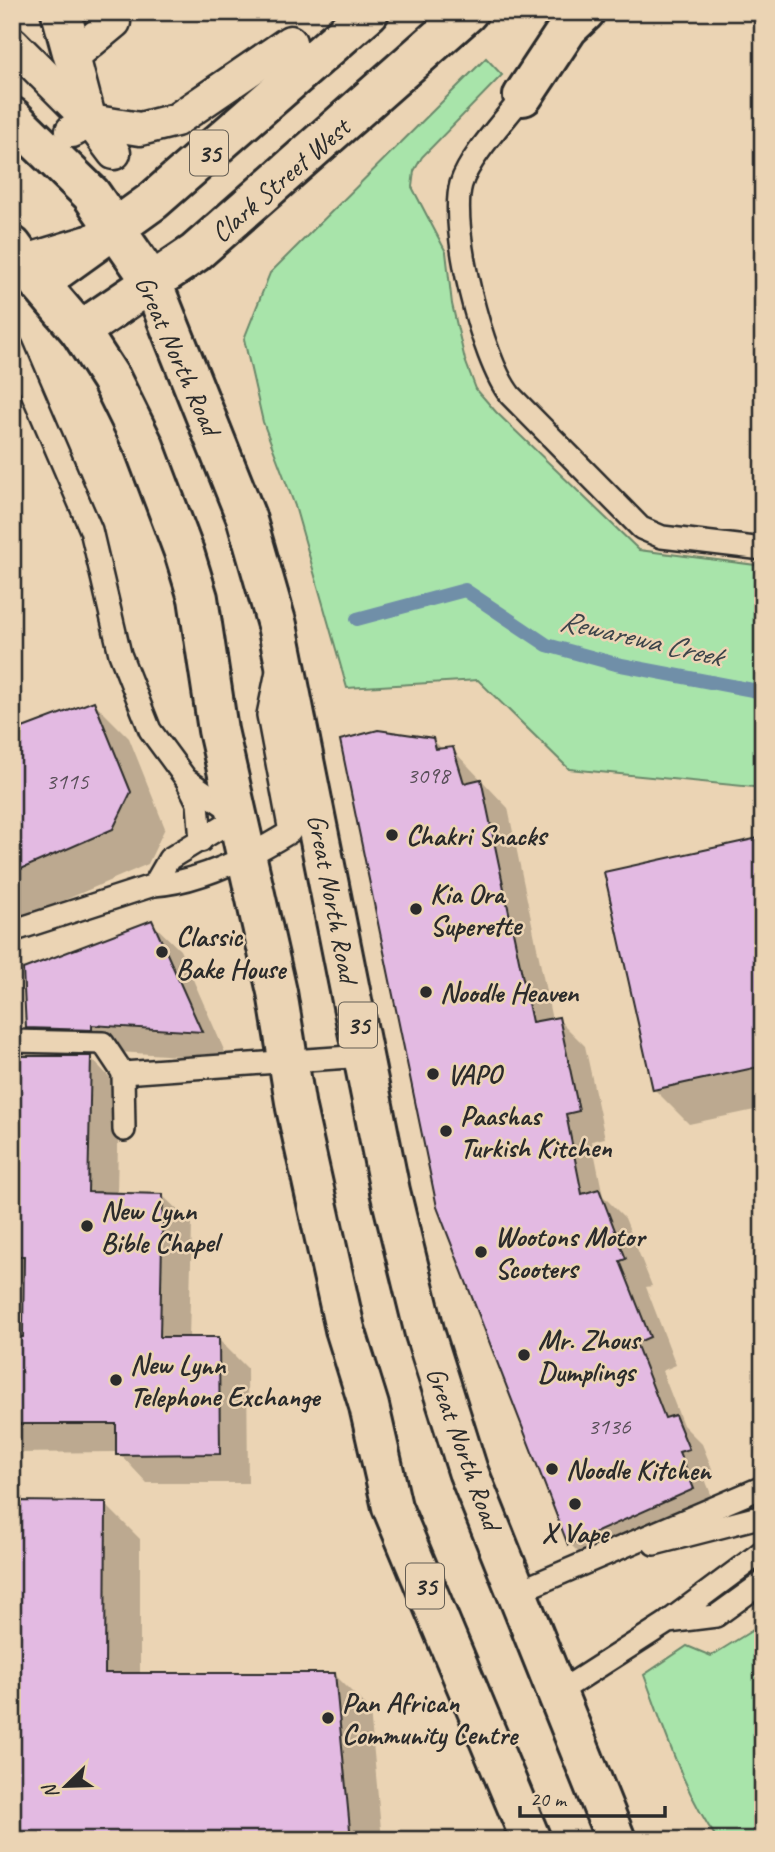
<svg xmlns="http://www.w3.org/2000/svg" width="775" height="1852" font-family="Caveat,sans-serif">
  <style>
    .green { fill: #a8e4aa; stroke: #6a886a; stroke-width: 2 }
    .shadow { fill: #0003 }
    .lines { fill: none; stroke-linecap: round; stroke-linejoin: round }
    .stream { stroke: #6f8fa8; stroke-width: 14 }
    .building { fill: #e3bae2; stroke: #2b2b2b; stroke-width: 2 }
    .service-casing { stroke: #2b2b2b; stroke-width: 26 }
    .pedestrian-casing { stroke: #2b2b2b; stroke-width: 37 }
    .minor-casing { stroke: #2b2b2b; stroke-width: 44 }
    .secondary-casing { stroke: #2b2b2b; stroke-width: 44 }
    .primary-casing { stroke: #2b2b2b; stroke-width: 44 }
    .service { stroke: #ebd4b4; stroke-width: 21 }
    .pedestrian { stroke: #ebd4b4; stroke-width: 32 }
    .minor { stroke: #ebd4b4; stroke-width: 38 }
    .secondary { stroke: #ebd4b4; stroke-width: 38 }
    .primary { stroke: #ebd4b4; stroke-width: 38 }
    .poi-dot { fill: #2b2b2b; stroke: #ebd4b4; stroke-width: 2.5 }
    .labels { text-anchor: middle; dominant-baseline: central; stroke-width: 5; stroke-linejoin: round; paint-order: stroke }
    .number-label { font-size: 24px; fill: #594f59 }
    .shield { fill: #ebd4b4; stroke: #655e54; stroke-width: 2 }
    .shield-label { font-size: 26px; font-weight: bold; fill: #2b2b2b }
    .street-label { font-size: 28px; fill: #2b2b2b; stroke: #ebd4b4 }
    .poi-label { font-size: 28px; font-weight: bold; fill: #2b2b2b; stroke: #ebd4b4; text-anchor: start }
    .water-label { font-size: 30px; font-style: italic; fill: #3c444a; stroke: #ebd4b4 }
  </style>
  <rect width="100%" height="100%" fill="#ebd4b4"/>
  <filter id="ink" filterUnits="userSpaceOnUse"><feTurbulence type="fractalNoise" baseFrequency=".0143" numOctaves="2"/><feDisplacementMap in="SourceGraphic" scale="14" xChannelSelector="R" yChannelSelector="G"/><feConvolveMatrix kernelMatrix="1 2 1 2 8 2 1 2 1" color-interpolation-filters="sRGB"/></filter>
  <g filter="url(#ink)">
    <!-- green -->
    <g class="green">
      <path d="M 486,58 L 502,75 L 422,157 L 414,171 L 412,187 L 446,252 L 452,304 L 465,360 L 476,389 L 496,412 L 639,550 L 763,566 L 763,788 L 569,769 L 478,680 L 347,688 L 295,506 L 263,422 L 244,339 L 270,273 Z"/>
      <path d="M 753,1630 L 763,1645 L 763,1840 L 718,1840 C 683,1791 665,1731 644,1675 L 687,1646 L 711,1656 Z"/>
    </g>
    <!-- shadow -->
    <g class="shadow">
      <path d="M 94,703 L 129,738 L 165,828 L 148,864 L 12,923 L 12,734 Z"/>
      <path d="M 432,739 L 443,750 L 452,749 L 508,808 L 552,1020 L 558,1019 L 585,1046 L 605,1138 L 592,1141 L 603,1196 L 625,1218 L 652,1286 L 646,1287 L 676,1365 L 662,1371 L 683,1425 L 702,1444 L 715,1476 L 705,1479 L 720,1517 L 597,1571 L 570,1544 Z"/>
      <path d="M 763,843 L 763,1117 L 759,1109 L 689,1124 L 654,1089 Z"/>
      <path d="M 151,922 L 180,950 L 228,1059 L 119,1052 L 119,1057 L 89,1056 L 119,1087 L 117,1194 L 162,1195 L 192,1224 L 189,1339 L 218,1339 L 247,1368 L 248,1483 L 147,1483 L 118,1452 L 12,1453 L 12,1339 L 24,1339 L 25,1284 L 12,1284 L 12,1056 L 58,1057 L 28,1027 Z"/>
      <path d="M 105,1504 L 140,1539 L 140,1674 L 335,1675 L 370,1710 L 382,1840 L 12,1840 Z"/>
    </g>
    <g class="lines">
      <!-- stream -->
      <path class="stream" d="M 357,619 L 465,590 L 547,645 L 616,664 L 763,692"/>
    </g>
    <!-- building -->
    <g class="building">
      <path d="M 94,701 L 131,792 L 113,829 L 12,873 L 12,732 Z"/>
      <path d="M 378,730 L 433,738 L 436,749 L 453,747 L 464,783 L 481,779 L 532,1022 L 559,1017 L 579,1111 L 566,1114 L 582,1194 L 599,1189 L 626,1259 L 620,1261 L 650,1337 L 636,1343 L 665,1418 L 675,1415 L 689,1449 L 679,1452 L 694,1489 L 568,1545 L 437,1207 L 340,740 Z"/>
      <path d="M 763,837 L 763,1066 L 653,1090 L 604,872 Z"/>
      <path d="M 152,920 L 202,1032 L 92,1025 L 92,1030 L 26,1028 L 23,969 Z"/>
      <path d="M 12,1056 L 91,1056 L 88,1192 L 163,1194 L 160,1337 L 219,1337 L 220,1454 L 116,1455 L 116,1424 L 12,1424 L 12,1337 L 23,1337 L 24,1256 L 12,1256 Z"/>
      <path d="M 12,1501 L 106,1502 L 105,1673 L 335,1673 L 351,1840 L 12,1840 Z"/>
    </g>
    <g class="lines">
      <!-- service casing -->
      <g class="service-casing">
        <g id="service">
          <path d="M 523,96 C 505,120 470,156 461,184 C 449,227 482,360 510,395 L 641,528 L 662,537 L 763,549"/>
          <path d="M 13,259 L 86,237"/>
          <path d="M 12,346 L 91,530 L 120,654 L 150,730 L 186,779 L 239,816 L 169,859 L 154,885 C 199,882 251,856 290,832 L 268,715 L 278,666"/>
          <path d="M 188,783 L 198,803 L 201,841"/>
          <path d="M 12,931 L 154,885"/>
          <path d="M 12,1041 L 103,1043 L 123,1073 L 364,1056"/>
          <path d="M 123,1073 L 124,1130"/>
          <path d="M 654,1544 L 763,1516"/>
          <path d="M 517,1592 L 763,1487"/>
          <path d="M 669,1621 L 763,1551"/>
          <path d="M 559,1692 L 668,1622 L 716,1616 L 763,1582"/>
        </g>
      </g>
      <!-- pedestrian casing -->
      <g class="pedestrian-casing">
        <g id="pedestrian">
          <path d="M 12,43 L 89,120"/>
          <path d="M 72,131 L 90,121 L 73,56 L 114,22"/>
          <path d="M 114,153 L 90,121 L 140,129 L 176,120 L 290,42"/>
        </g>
      </g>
      <!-- minor casing -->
      <g class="minor-casing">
        <g id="minor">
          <path d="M 61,12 L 73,56"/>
          <path d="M 523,96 L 568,28 L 585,12"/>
        </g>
      </g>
      <!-- secondary casing -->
      <g class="secondary-casing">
        <g id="secondary">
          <path d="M 12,117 L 91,194 L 152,282"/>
          <path d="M 12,246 L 39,283"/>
        </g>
      </g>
      <!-- primary casing -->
      <g class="primary-casing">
        <g id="primary">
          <path d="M 369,12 L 153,201 L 39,283 L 80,331 L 111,379 L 144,446 L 184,552 L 198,598 L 218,730 L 277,992 L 296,1108 L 345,1329 L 369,1406 L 392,1507 L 531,1840"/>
          <path d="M 152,282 L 246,517 L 277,625 L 390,1191 L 425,1334 L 468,1471 L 616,1840"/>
          <path d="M 80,331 L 195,253 L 468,12"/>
        </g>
      </g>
      <!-- service -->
      <use href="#service" class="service"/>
      <!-- pedestrian -->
      <use href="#pedestrian" class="pedestrian"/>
      <!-- minor -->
      <use href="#minor" class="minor"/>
      <!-- secondary -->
      <use href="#secondary" class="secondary"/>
      <!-- primary -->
      <use href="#primary" class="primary"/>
    </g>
  </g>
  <!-- markers -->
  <g class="poi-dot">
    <circle cx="392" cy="835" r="7"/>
    <circle cx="416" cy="909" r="7"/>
    <circle cx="162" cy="952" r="7"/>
    <circle cx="426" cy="992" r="7"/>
    <circle cx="433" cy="1074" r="7"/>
    <circle cx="446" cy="1131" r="7"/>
    <circle cx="87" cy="1226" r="7"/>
    <circle cx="481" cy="1252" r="7"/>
    <circle cx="524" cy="1355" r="7"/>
    <circle cx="116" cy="1380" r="7"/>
    <circle cx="552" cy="1469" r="7"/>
    <circle cx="575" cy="1504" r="7"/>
    <circle cx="328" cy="1718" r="7"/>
  </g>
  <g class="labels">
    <!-- number labels -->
    <g class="number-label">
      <text x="428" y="775">3098</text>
      <text x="67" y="781">3115</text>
      <text x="609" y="1426">3136</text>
    </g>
    <!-- shield labels -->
    <g class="shield">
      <rect x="190" y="130.5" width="38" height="45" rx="5"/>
      <rect x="339" y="1002.5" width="38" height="45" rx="5"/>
      <rect x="406" y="1563.5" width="38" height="45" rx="5"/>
    </g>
    <g class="shield-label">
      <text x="209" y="153">35</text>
      <text x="358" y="1025">35</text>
      <text x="425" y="1586">35</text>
    </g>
    <!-- street labels -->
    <g class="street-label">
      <text transform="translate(280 180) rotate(-41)">Clark Street West</text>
      <text transform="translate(178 355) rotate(66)">Great North Road</text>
      <text transform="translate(333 898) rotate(79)">Great North Road</text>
      <text transform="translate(464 1448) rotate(70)">Great North Road</text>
    </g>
    <!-- poi labels -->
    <g class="poi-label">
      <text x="406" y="835">Chakri Snacks</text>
      <text x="430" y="893">Kia Ora<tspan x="430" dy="32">Superette</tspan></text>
      <text x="176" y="936">Classic<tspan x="176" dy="32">Bake House</tspan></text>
      <text x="440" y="992">Noodle Heaven</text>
      <text x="447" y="1074">VAPO</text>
      <text x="460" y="1115">Paashas<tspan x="460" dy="32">Turkish Kitchen</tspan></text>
      <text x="101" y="1210">New Lynn<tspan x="101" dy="32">Bible Chapel</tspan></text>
      <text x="495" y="1236">Wootons Motor<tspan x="495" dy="32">Scooters</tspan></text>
      <text x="538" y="1339">Mr. Zhous<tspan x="538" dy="32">Dumplings</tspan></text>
      <text x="130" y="1364">New Lynn<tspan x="130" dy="32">Telephone Exchange</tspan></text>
      <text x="566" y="1469">Noodle Kitchen</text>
      <text x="575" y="1532" text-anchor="middle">X Vape</text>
      <text x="342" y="1702">Pan African<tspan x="342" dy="32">Community Centre</tspan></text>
    </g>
    <!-- water labels -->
    <g class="water-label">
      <text transform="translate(641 638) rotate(13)">Rewarewa Creek</text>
    </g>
  </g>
  <!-- margin -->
  <rect width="775" height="1852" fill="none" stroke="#ebd4b4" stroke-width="42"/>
  <rect x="21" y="21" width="733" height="1810" fill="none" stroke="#2b2b2b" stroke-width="2.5" filter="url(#ink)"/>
  <!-- north arrow -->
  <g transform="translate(66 1786) rotate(247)" stroke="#ebd4b4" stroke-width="5" paint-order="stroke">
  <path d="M0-5L12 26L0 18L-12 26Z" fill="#2b2b2b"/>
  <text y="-10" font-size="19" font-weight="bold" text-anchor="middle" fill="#2b2b2b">N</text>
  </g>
  <!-- scale -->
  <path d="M520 1806v10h145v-10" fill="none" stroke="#2b2b2b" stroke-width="3.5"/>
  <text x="530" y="1806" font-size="21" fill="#2b2b2b" stroke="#ebd4b4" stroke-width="5" paint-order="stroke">20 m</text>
</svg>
